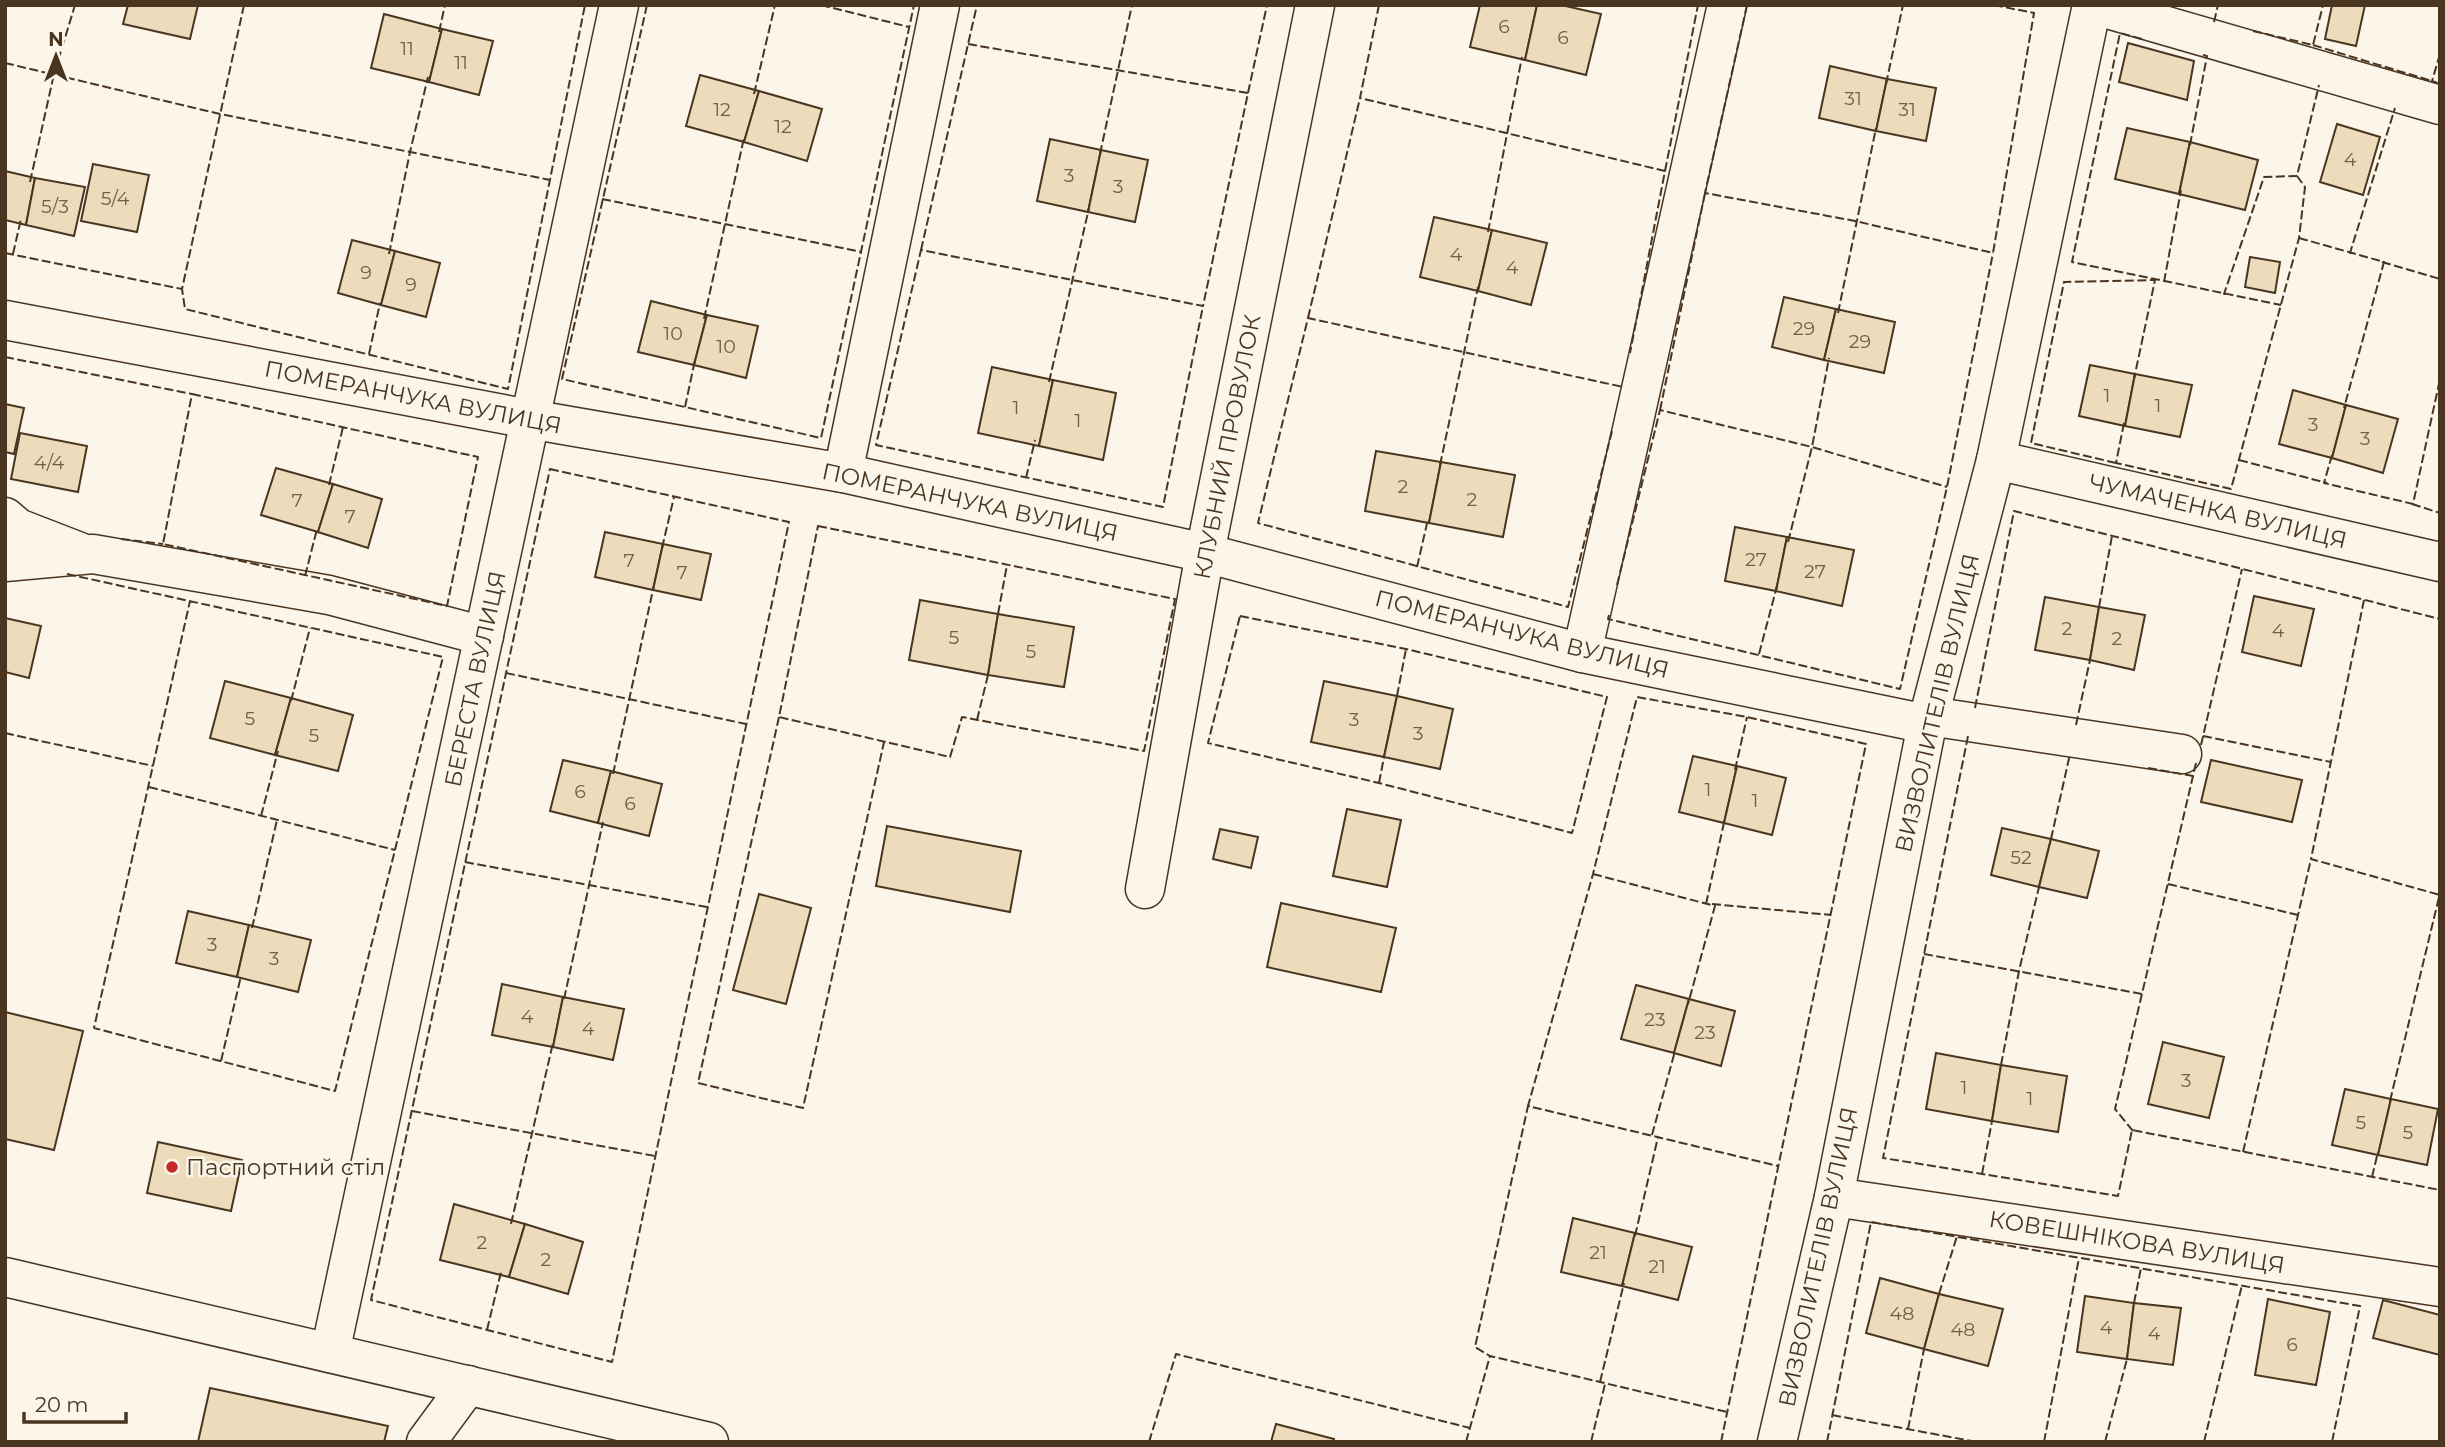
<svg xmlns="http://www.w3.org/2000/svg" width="2445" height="1447" font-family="Montserrat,sans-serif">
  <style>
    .building { fill: #ecdcbc; stroke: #4a3520; stroke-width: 2 }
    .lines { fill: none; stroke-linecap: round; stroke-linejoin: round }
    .minor-casing { stroke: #4a3520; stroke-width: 41 }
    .minor { stroke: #fbf6e9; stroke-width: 38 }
    .fence { stroke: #4a3520; stroke-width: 2; stroke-dasharray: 9 3.5; stroke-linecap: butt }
    .poi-dot { fill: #c62828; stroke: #fbf6e9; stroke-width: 2.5 }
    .labels { text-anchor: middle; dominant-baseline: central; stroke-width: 5; stroke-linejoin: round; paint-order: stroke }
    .number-label { font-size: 19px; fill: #725f47 }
    .street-label { font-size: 23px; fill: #4a3520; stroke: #fbf6e9 }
    .poi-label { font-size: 23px; fill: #4a3520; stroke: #fbf6e9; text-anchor: start }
  </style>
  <rect width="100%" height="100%" fill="#fbf6e9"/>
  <!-- building -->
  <g class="building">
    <path d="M 128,5 L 198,5 L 190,39 L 123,24 Z"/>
    <path d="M 1480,5 L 1537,5 L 1525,60 L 1470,47 Z"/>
    <path d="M 1537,5 L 1561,5 L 1601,14 L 1586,75 L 1525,60 Z"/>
    <path d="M 2332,5 L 2365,5 L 2356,46 L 2325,39 Z"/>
    <path d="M 384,14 L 442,29 L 429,82 L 371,68 Z"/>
    <path d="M 442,29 L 493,41 L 479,95 L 429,82 Z"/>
    <path d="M 2128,43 L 2194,61 L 2187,100 L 2119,82 Z"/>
    <path d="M 1830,66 L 1887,79 L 1876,131 L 1819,118 Z"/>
    <path d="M 700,75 L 759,91 L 744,142 L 686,126 Z"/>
    <path d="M 1887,79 L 1936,88 L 1926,141 L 1876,131 Z"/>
    <path d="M 759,91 L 822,109 L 807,161 L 744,142 Z"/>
    <path d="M 2337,124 L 2380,137 L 2363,195 L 2320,182 Z"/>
    <path d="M 2127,128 L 2190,142 L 2179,194 L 2115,179 Z"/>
    <path d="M 1050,139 L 1101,150 L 1088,212 L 1037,201 Z"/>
    <path d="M 2190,142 L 2258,160 L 2245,210 L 2179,194 Z"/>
    <path d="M 1101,150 L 1148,160 L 1135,222 L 1088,212 Z"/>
    <path d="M 93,164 L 149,175 L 137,232 L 81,221 Z"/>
    <path d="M 5,171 L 35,178 L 26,225 L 5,220 Z"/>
    <path d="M 35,178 L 85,187 L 74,236 L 26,225 Z"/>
    <path d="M 1434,217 L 1492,230 L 1478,291 L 1420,277 Z"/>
    <path d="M 1492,230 L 1547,243 L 1531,305 L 1478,291 Z"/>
    <path d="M 352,240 L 395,251 L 381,305 L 338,293 Z"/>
    <path d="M 395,251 L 440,263 L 426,317 L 381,305 Z"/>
    <path d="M 2250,257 L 2280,262 L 2275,293 L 2245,287 Z"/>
    <path d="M 1784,297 L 1836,309 L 1824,360 L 1772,347 Z"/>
    <path d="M 651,301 L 707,315 L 694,365 L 638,352 Z"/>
    <path d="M 1836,309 L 1895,322 L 1884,373 L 1824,360 Z"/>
    <path d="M 707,315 L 758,326 L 746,378 L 694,365 Z"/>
    <path d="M 2090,365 L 2135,374 L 2125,426 L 2079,416 Z"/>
    <path d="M 992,367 L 1053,380 L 1039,446 L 978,433 Z"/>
    <path d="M 2135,374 L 2192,385 L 2180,437 L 2125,426 Z"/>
    <path d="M 1053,380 L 1116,393 L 1103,460 L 1039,446 Z"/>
    <path d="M 2293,390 L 2346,405 L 2332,458 L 2279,444 Z"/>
    <path d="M 5,404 L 24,408 L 14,454 L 5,452 Z"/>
    <path d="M 2346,405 L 2398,419 L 2383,473 L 2332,458 Z"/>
    <path d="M 20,433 L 87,446 L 78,492 L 11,479 Z"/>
    <path d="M 1376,451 L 1441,462 L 1429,523 L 1365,511 Z"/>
    <path d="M 1441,462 L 1515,475 L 1503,537 L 1429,523 Z"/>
    <path d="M 276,468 L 333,484 L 318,532 L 261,515 Z"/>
    <path d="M 333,484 L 382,499 L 368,548 L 318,532 Z"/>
    <path d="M 1735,527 L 1787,537 L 1776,591 L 1725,581 Z"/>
    <path d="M 605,532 L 663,544 L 653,590 L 595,577 Z"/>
    <path d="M 1787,537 L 1854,550 L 1842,606 L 1776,591 Z"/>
    <path d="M 663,544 L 711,554 L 701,600 L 653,590 Z"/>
    <path d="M 2254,596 L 2314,609 L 2301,666 L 2242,652 Z"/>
    <path d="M 2045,597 L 2099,607 L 2090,660 L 2035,650 Z"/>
    <path d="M 920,600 L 998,614 L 988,675 L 909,660 Z"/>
    <path d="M 2099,607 L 2145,615 L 2134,670 L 2090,660 Z"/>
    <path d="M 998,614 L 1074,627 L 1064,687 L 988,675 Z"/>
    <path d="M 5,618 L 41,626 L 29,678 L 5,672 Z"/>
    <path d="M 225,681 L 291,698 L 275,755 L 210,738 Z"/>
    <path d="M 1324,681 L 1397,696 L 1384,757 L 1311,742 Z"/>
    <path d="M 1397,696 L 1453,709 L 1440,769 L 1384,757 Z"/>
    <path d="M 291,698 L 353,715 L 338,771 L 275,755 Z"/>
    <path d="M 1693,756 L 1737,766 L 1724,823 L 1679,812 Z"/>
    <path d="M 563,760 L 611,771 L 598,823 L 550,811 Z"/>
    <path d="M 2211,760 L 2302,780 L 2292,822 L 2201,802 Z"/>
    <path d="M 1737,766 L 1786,778 L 1772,835 L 1724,823 Z"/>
    <path d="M 611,771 L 662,784 L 649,836 L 598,823 Z"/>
    <path d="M 1347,809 L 1401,820 L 1387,887 L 1333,876 Z"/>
    <path d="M 887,826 L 1021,851 L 1010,912 L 876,886 Z"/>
    <path d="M 2002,828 L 2051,839 L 2039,887 L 1991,875 Z"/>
    <path d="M 1220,829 L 1258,837 L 1251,868 L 1213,859 Z"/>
    <path d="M 2051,839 L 2099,851 L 2087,898 L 2039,887 Z"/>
    <path d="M 759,894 L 811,908 L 786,1004 L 733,990 Z"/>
    <path d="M 1281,903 L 1396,928 L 1381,992 L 1267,967 Z"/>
    <path d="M 188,911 L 249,925 L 237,977 L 176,963 Z"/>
    <path d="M 249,925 L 311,940 L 298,992 L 237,977 Z"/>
    <path d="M 502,984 L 563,997 L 553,1047 L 492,1035 Z"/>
    <path d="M 1636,985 L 1689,999 L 1674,1053 L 1621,1039 Z"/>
    <path d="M 563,997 L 624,1009 L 613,1060 L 553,1047 Z"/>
    <path d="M 1689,999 L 1735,1011 L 1721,1066 L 1674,1053 Z"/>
    <path d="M 5,1012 L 83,1031 L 54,1150 L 5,1139 Z"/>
    <path d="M 2163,1042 L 2224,1057 L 2209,1118 L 2148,1104 Z"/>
    <path d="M 1936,1053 L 2001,1065 L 1992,1121 L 1926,1109 Z"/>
    <path d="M 2001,1065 L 2067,1076 L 2058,1132 L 1992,1121 Z"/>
    <path d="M 2345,1089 L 2391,1099 L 2378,1155 L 2332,1145 Z"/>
    <path d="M 2391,1099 L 2438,1109 L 2427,1165 L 2378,1155 Z"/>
    <path d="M 158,1142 L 242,1160 L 231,1211 L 147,1193 Z"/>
    <path d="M 454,1204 L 525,1224 L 509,1277 L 440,1260 Z"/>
    <path d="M 1573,1218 L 1635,1233 L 1622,1286 L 1561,1272 Z"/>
    <path d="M 525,1224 L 583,1242 L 568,1294 L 509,1277 Z"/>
    <path d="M 1635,1233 L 1692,1247 L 1678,1300 L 1622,1286 Z"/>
    <path d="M 1880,1278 L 1939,1294 L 1924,1349 L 1866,1333 Z"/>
    <path d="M 1939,1294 L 2003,1309 L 1988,1366 L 1924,1349 Z"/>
    <path d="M 2085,1296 L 2134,1303 L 2127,1359 L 2077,1352 Z"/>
    <path d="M 2268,1299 L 2330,1312 L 2316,1385 L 2255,1375 Z"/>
    <path d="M 2383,1300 L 2440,1315 L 2440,1355 L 2373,1338 Z"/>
    <path d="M 2134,1303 L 2181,1308 L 2173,1365 L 2127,1359 Z"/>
    <path d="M 210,1388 L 388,1426 L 384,1442 L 198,1442 Z"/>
    <path d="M 1276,1424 L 1334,1439 L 1333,1442 L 1271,1442 Z"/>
  </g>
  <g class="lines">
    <!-- minor casing -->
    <g class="minor-casing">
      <g id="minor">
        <path d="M 2094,5 L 2440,105"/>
        <path d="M 5,320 L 529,419 L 843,473 L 1205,553 L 1582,653 L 1927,724"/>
        <path d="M 1996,460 L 2440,562"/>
        <path d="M 843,473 L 940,5"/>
        <path d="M 5,517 L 18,528 L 80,552"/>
        <path d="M 5,562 L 93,554 L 329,595 L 484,636"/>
        <path d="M 1582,653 L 1727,5"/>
        <path d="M 1929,716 L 2182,754"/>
        <path d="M 1145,889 L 1205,553 L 1315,5"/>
        <path d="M 1834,1197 L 2440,1287"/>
        <path d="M 5,1277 L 709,1442"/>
        <path d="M 330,1353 L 619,5"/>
        <path d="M 426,1442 L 468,1385"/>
        <path d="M 1777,1442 L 1834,1197 L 1927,724 L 1996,460 L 2092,5"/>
      </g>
    </g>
    <!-- minor -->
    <use href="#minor" class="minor"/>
    <!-- fence -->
    <g class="fence">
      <path d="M 244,5 L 182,289 L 185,309 L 508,389 L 585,5"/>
      <path d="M 647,5 L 562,379 L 821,438 L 914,5"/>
      <path d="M 821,5 L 909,27"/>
      <path d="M 1379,5 L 1360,98 L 1665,171 L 1630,353"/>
      <path d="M 1747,5 L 1705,193 L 1855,221 L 1993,253 L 2034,13 L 1994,5"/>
      <path d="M 2214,22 L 2218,5"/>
      <path d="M 2253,31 L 2313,45 L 2323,5"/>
      <path d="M 439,32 L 445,5"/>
      <path d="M 2142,39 L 2120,33 L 2072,262 L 2281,305"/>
      <path d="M 968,44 L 1248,93 L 1203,306 L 921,250 L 876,445 L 1163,507 L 1203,306"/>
      <path d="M 2313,45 L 2432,81"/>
      <path d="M 2440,54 L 2432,81 L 2440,84"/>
      <path d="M 5,63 L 220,114 L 550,180"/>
      <path d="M 1886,84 L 1903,5"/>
      <path d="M 1248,93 L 1267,5"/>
      <path d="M 754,94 L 775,5"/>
      <path d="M 2190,145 L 2207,56 L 2203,55"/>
      <path d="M 1100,154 L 1132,5"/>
      <path d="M 1665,171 L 1698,5"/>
      <path d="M 30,182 L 54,74 L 75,5"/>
      <path d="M 602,199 L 862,252"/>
      <path d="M 1488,232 L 1522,57"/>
      <path d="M 2299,238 L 2384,262 L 2344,408"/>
      <path d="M 921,250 L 977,5"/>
      <path d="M 5,253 L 182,289"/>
      <path d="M 2352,253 L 2350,253 L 2395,108"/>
      <path d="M 13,254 L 21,219"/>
      <path d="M 389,254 L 410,152 L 428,77"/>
      <path d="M 2382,262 L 2440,279"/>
      <path d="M 2164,282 L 2181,190"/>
      <path d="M 2226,294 L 2224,294 L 2264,177 L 2297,176"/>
      <path d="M 1838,313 L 1876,128"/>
      <path d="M 1308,318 L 1360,98"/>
      <path d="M 704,319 L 744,138"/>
      <path d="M 369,354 L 380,303"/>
      <path d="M 5,357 L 192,394"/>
      <path d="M 1049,382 L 1089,208"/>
      <path d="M 192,394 L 478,457 L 447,606 L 163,544 Z"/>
      <path d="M 685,407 L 695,360"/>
      <path d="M 1660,410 L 1705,193"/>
      <path d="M 2124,423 L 2116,463 L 2231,489 L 2299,238 L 2305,187 L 2297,176 L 2319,85"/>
      <path d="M 1612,431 L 1568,607 L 1258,523 L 1308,318 L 1623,387"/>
      <path d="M 2332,455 L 2324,483 L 2413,504 L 2440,379"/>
      <path d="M 2239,460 L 2327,483"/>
      <path d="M 2116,463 L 2031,443 L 2064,282 L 2155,280 L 2134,379"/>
      <path d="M 1440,465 L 1478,287"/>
      <path d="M 550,469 L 789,522 L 612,1362 L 371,1300 Z"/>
      <path d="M 1026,478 L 1035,440"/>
      <path d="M 329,485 L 343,427"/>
      <path d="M 2412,504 L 2440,513"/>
      <path d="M 818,526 L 1175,599 L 1144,751 L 962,717 L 950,757 L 779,717 Z"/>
      <path d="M 121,539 L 163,544"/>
      <path d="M 1788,542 L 1812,447 L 1829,358"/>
      <path d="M 662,548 L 674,497"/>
      <path d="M 1417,567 L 1428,519"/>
      <path d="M 67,574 L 443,657 L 335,1091 L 94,1028 L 190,601"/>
      <path d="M 305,576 L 317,529"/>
      <path d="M 1617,585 L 1660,410 L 1812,447 L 1947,487"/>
      <path d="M 2364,600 L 2311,859 L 2440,895"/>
      <path d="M 2099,607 L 2112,536"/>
      <path d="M 998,614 L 1007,565"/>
      <path d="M 1609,615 L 1608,619 L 1900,689 L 1947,487 L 1993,253"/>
      <path d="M 1240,616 L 1406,649 L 1607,697 L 1572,833 L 1379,783 L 1208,743 Z"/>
      <path d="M 1759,654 L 1777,586"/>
      <path d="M 506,673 L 746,724"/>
      <path d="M 1397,696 L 1406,649"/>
      <path d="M 291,701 L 310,628"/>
      <path d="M 1975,708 L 2014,511 L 2440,619"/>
      <path d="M 779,717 L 698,1083 L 803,1108 L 884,742"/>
      <path d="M 977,720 L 988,675"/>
      <path d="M 2076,725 L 2090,660"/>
      <path d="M 5,733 L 153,766"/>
      <path d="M 1968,736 L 1883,1158 L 2118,1196 L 2132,1130 L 2440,1190"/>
      <path d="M 2203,736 L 2331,762"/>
      <path d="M 2201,745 L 2242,569"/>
      <path d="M 2148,768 L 2193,776 L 2196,763"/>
      <path d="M 1735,770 L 1747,717"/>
      <path d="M 613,774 L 654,585"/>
      <path d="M 1379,783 L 1384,757"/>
      <path d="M 149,787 L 395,850"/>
      <path d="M 261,816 L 278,751"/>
      <path d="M 2051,839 L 2070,754"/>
      <path d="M 465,862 L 707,907"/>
      <path d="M 1593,874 L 1715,906 L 1688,1004"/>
      <path d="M 2168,884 L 2298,915"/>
      <path d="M 1706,904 L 1725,818"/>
      <path d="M 1712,904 L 1831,915"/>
      <path d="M 252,928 L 277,820"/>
      <path d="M 1924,954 L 2142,994"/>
      <path d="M 564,999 L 603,822"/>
      <path d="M 221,1061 L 241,976"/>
      <path d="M 2001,1065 L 2019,971 L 2039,887"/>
      <path d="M 2390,1101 L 2440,893"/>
      <path d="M 1530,1106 L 1528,1106 L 1475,1347 L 1490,1356 L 1727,1412"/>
      <path d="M 412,1111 L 655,1156"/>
      <path d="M 2133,1131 L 2115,1109 L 2193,776"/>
      <path d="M 1652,1135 L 1675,1051"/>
      <path d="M 2243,1152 L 2311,859"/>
      <path d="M 1982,1174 L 1992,1121"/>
      <path d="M 2372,1177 L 2378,1152"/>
      <path d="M 511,1224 L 553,1043"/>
      <path d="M 1635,1236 L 1658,1137"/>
      <path d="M 1939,1294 L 1957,1236"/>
      <path d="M 2134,1303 L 2141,1268"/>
      <path d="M 487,1330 L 501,1272"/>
      <path d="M 1600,1382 L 1624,1283"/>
      <path d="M 1832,1415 L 1977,1442"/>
      <path d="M 1908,1429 L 1924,1349"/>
      <path d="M 1149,1442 L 1176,1354 L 1470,1428"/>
      <path d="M 1466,1442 L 1490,1356"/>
      <path d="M 1591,1442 L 1605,1384 L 1602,1383"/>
      <path d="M 1721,1442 L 1866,744 L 1747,717 L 1637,697 L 1593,874 L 1528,1106 L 1778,1166"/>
      <path d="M 1827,1442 L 1871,1222 L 2360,1306 L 2332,1442"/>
      <path d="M 2044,1442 L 2079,1258"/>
      <path d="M 2105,1442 L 2127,1359"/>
      <path d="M 2204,1442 L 2242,1285"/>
    </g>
  </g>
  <!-- markers -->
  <circle class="poi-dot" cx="172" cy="1167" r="7"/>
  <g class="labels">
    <!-- number labels -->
    <g class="number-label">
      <text x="1504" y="26">6</text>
      <text x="1563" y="37">6</text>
      <text x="407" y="48">11</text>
      <text x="461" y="62">11</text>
      <text x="1853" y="98">31</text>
      <text x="722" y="109">12</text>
      <text x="1907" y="109">31</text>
      <text x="783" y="126">12</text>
      <text x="2350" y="159">4</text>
      <text x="1069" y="175">3</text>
      <text x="1118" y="186">3</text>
      <text x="115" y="198">5/4</text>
      <text x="55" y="206">5/3</text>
      <text x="1456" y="254">4</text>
      <text x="1512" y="267">4</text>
      <text x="366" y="272">9</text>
      <text x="411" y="284">9</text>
      <text x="1804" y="328">29</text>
      <text x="673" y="333">10</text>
      <text x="1860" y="341">29</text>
      <text x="726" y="346">10</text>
      <text x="2107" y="395">1</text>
      <text x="2158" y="405">1</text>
      <text x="1016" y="407">1</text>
      <text x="1078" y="420">1</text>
      <text x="2313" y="424">3</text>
      <text x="2365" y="438">3</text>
      <text x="49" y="462">4/4</text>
      <text x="1403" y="486">2</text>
      <text x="1472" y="499">2</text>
      <text x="297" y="500">7</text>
      <text x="350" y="516">7</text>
      <text x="1756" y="559">27</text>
      <text x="629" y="560">7</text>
      <text x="1815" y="571">27</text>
      <text x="682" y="572">7</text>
      <text x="2067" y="628">2</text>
      <text x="2278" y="630">4</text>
      <text x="954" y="637">5</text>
      <text x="2117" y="638">2</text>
      <text x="1031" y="651">5</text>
      <text x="250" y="718">5</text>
      <text x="1354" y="719">3</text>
      <text x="1418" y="733">3</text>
      <text x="314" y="735">5</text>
      <text x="1708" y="789">1</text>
      <text x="580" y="791">6</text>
      <text x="1755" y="800">1</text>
      <text x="630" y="803">6</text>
      <text x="2021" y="857">52</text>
      <text x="212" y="944">3</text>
      <text x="274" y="958">3</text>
      <text x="527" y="1016">4</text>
      <text x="1655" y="1019">23</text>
      <text x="588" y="1028">4</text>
      <text x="1705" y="1032">23</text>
      <text x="2186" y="1080">3</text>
      <text x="1964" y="1087">1</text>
      <text x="2030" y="1098">1</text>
      <text x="2361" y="1122">5</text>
      <text x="2408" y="1132">5</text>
      <text x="482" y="1242">2</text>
      <text x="1598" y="1252">21</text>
      <text x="546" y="1259">2</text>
      <text x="1657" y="1266">21</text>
      <text x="1902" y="1313">48</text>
      <text x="2106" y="1327">4</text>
      <text x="1963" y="1329">48</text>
      <text x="2154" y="1333">4</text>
      <text x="2292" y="1344">6</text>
    </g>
    <!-- street labels -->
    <g class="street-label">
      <text transform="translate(413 397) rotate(11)">ПОМЕРАНЧУКА ВУЛИЦЯ</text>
      <text transform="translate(1227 447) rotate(-79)">КЛУБНИЙ ПРОВУЛОК</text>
      <text transform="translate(970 502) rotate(12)">ПОМЕРАНЧУКА ВУЛИЦЯ</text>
      <text transform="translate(2218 511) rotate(13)">ЧУМАЧЕНКА ВУЛИЦЯ</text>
      <text transform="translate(1522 634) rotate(14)">ПОМЕРАНЧУКА ВУЛИЦЯ</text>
      <text transform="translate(475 679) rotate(-78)">БЕРЕСТА ВУЛИЦЯ</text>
      <text transform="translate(1937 703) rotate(-77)">ВИЗВОЛИТЕЛІВ ВУЛИЦЯ</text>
      <text transform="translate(2137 1242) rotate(9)">КОВЕШНІКОВА ВУЛИЦЯ</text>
      <text transform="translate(1818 1257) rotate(-78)">ВИЗВОЛИТЕЛІВ ВУЛИЦЯ</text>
    </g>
    <!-- poi labels -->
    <g class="poi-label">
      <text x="186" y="1167">Паспортний стіл</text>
    </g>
  </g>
  <!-- border -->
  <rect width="2445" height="1447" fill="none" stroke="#4a3520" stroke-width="14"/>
  <!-- north arrow -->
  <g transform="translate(56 56)" stroke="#fbf6e9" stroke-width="5" paint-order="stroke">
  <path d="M0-5L12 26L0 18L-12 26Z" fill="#4a3520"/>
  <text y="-10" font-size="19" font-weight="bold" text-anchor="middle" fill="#4a3520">N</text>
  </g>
  <!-- scale -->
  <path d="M24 1412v10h102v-10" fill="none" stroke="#4a3520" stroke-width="3.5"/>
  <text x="35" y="1412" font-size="21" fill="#4a3520" stroke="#fbf6e9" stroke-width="5" paint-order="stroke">20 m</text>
</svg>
